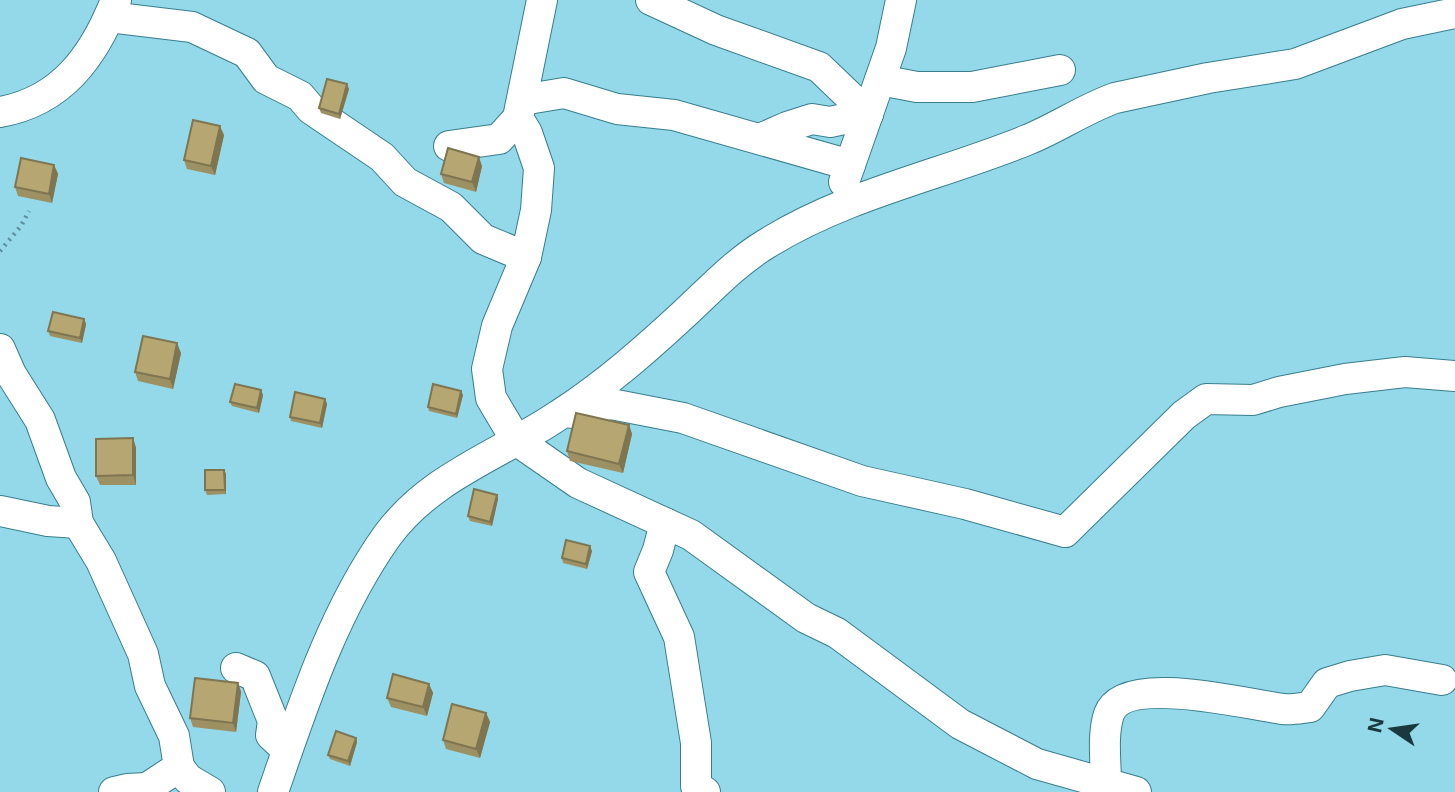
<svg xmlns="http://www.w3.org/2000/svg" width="1455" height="792" font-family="Inter,sans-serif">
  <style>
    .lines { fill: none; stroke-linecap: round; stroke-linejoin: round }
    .minor-casing { stroke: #387e8d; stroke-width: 32 }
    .path { stroke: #5b8e9a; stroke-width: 4.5; stroke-dasharray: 2 5; stroke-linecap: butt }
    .minor { stroke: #fff; stroke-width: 30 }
    .wall { fill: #9d9062 }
    .shaded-wall { fill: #7f7550 }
    .building { fill: #b6a772; stroke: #7f7550; stroke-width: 2 }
  </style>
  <rect width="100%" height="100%" fill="#93d9e9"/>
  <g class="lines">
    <!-- minor casing -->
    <g class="minor-casing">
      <g id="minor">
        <path d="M 542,0 L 518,118 L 527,133 L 539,168 L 536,210 L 526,257 L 497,326 L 487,369 L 491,398 L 516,440 L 578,483 L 691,535 L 806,618 L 837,633 L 960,724 L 1037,764 L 1136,792"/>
        <path d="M 651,0 L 716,30 L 819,67 L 868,114"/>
        <path d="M 109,17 L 192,27 L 247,53 L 266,79 L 300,96 L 311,109 L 382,157 L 405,182 L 451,207 L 483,239 L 526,257"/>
        <path d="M 880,80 L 917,87 L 972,87 L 1060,70"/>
        <path d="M 522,100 L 564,93 L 617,109 L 674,115 L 850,165"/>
        <path d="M 0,112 C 62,101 94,56 116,0"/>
        <path d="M 760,139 L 787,127 L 812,119 L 830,122 L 868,114"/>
        <path d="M 449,146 L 499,139 L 518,118"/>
        <path d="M 844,182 L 891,48 L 901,0"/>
        <path d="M 0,349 L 11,374 L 40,420 L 61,478 L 75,502 L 78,523 L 101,561 L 143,654 L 150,686 L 174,736 L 179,767"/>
        <path d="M 572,413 L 611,404 L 683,418 L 862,481 L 965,504 L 1065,532 L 1184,415 L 1206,399 L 1253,400 L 1279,392 L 1345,379 L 1405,372 L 1455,376"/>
        <path d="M 0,511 L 48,521 L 78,523"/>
        <path d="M 665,523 L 658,550 L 649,572 L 679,637 L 696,743 L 696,786 L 705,792"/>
        <path d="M 236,668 L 255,676 L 273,721 L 271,735 L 287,750"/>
        <path d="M 1106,784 C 1106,762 1102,735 1109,714 C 1124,672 1249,705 1283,709 C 1292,710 1301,708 1310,707 L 1327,683 L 1350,676 L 1385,670 L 1442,680"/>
        <path d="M 114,792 L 127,789 L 147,788 L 179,767 L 188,779 L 210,792"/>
        <path d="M 273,792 C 303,705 333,612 387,536 C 431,476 500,455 559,415 C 604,386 644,351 684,314 C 710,290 736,262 766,244 C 846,194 941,175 1027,140 C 1057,128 1084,109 1115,98 L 1208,78 L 1295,64 L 1402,24 L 1455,13"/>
      </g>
    </g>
    <!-- path -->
    <path class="path" d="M 0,251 L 21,226 L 29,211"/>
    <!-- minor -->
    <use href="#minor" class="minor"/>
  </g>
  <!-- wall -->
  <g class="wall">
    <path d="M 349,89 L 340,119 L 321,113 L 319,108 Z"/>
    <path d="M 224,135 L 215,175 L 187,169 L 184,160 Z"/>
    <path d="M 54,165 L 58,174 L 52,203 L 18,196 L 15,187 Z"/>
    <path d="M 482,166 L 476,192 L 444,183 L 441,174 Z"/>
    <path d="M 84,319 L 86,324 L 82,343 L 50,336 L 48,331 Z"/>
    <path d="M 181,353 L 173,389 L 138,381 L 135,372 Z"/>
    <path d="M 263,395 L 259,413 L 232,406 L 230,402 Z"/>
    <path d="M 463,395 L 457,418 L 429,411 L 428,407 Z"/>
    <path d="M 325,399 L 327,404 L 322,428 L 291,421 L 290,417 Z"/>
    <path d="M 629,425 L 632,434 L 623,473 L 570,461 L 567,451 Z"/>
    <path d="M 133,438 L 136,448 L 136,485 L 100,485 L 96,476 Z"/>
    <path d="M 224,470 L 226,474 L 226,494 L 207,495 L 205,490 Z"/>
    <path d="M 497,495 L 498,499 L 492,526 L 470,521 L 468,516 Z"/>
    <path d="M 592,551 L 587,569 L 563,563 L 562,558 Z"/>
    <path d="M 238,683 L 241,692 L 236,732 L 193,727 L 190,718 Z"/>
    <path d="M 429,684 L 433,693 L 427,716 L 391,707 L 387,698 Z"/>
    <path d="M 486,713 L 490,722 L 480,758 L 446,749 L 443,740 Z"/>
    <path d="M 356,738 L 357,742 L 350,766 L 330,759 L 328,755 Z"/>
  </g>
  <!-- shaded-wall -->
  <g class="shaded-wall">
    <path d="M 347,84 L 349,89 L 340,119 L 339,114 Z"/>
    <path d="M 220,126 L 224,135 L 215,175 L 211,166 Z"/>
    <path d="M 479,157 L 482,166 L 476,192 L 472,182 Z"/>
    <path d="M 54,165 L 58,174 L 52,203 L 49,194 Z"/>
    <path d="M 84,319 L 86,324 L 82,343 L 80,338 Z"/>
    <path d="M 177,343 L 181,353 L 173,389 L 170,379 Z"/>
    <path d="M 261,390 L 263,395 L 259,413 L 257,408 Z"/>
    <path d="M 461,391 L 463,395 L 457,418 L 456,414 Z"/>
    <path d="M 325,399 L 327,404 L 322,428 L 320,423 Z"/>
    <path d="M 629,425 L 632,434 L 623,473 L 619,464 Z"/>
    <path d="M 133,438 L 136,448 L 136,485 L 133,475 Z"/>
    <path d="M 224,470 L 226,474 L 226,494 L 225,490 Z"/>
    <path d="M 497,495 L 498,499 L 492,526 L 490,522 Z"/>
    <path d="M 590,546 L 592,551 L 587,569 L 586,564 Z"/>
    <path d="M 238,683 L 241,692 L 236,732 L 233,723 Z"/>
    <path d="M 429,684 L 433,693 L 427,716 L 423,707 Z"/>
    <path d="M 486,713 L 490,722 L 480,758 L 476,749 Z"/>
    <path d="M 356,738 L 357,742 L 350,766 L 348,761 Z"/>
  </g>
  <!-- building -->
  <g class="building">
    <path d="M 327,79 L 347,84 L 339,114 L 319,108 Z"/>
    <path d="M 193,120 L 220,126 L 211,166 L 184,160 Z"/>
    <path d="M 448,148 L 479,157 L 472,182 L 441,174 Z"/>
    <path d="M 21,158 L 54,165 L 49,194 L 15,187 Z"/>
    <path d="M 53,312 L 84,319 L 80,338 L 48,331 Z"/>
    <path d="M 143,336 L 177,343 L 170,379 L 135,372 Z"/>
    <path d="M 235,384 L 261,390 L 257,408 L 230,402 Z"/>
    <path d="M 433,384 L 461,391 L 456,414 L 428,407 Z"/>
    <path d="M 295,392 L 325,399 L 320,423 L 290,417 Z"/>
    <path d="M 576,413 L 629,425 L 619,464 L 567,451 Z"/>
    <path d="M 133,438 L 133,475 L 96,476 L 96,439 Z"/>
    <path d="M 205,470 L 224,470 L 225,490 L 205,490 Z"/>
    <path d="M 474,489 L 497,495 L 490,522 L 468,516 Z"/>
    <path d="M 566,540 L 590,546 L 586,564 L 562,558 Z"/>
    <path d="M 393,674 L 429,684 L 423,707 L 387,698 Z"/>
    <path d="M 195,678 L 238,683 L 233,723 L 190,718 Z"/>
    <path d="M 452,704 L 486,713 L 476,749 L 443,740 Z"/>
    <path d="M 336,731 L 356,738 L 348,761 L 328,755 Z"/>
  </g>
  <!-- north arrow -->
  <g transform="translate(1392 729) rotate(283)" stroke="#93d9e9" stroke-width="5" paint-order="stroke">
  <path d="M0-5L12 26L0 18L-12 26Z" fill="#1b383e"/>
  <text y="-10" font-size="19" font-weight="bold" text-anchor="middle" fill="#1b383e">N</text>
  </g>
</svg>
